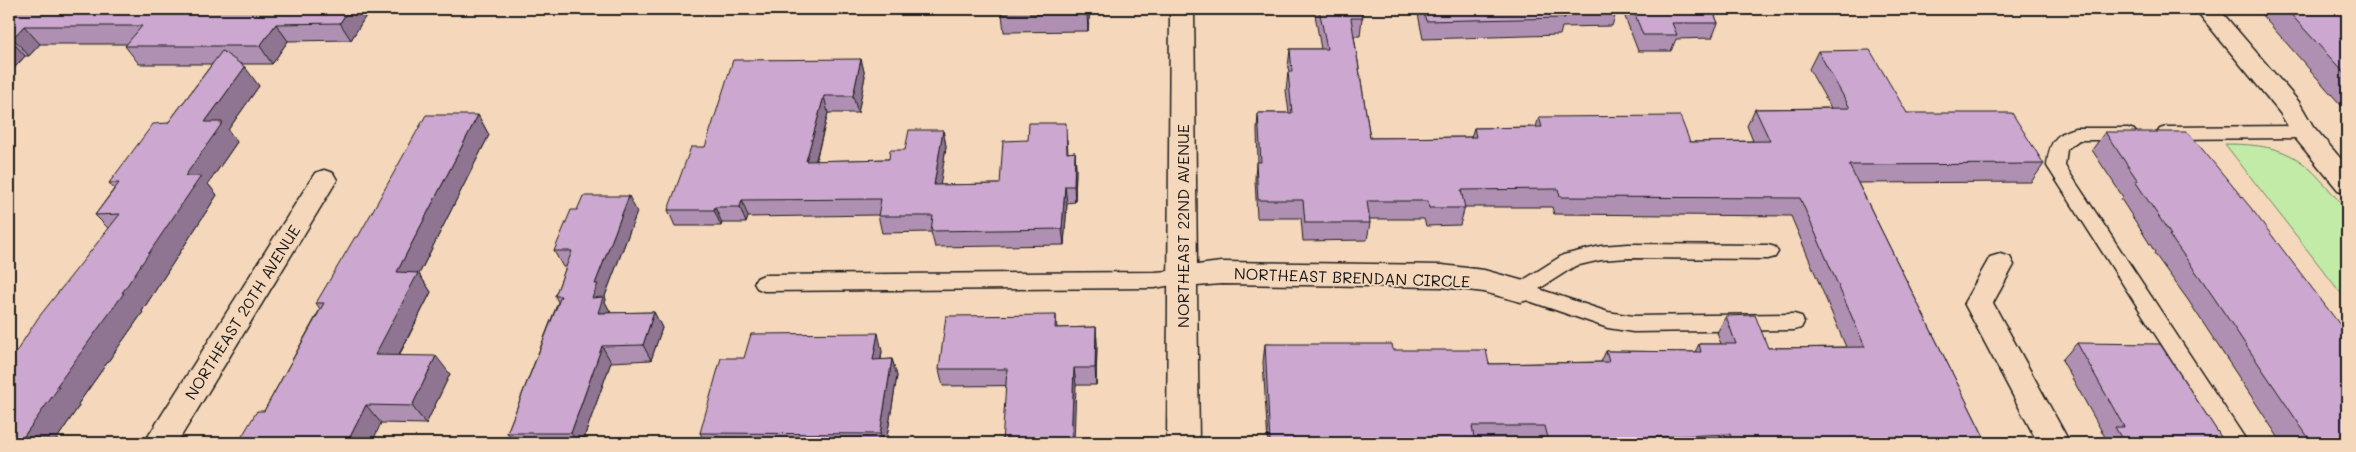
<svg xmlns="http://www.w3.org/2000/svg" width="2356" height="452" font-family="Mali,sans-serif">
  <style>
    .green { fill: #c2eba7; stroke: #6f8462 }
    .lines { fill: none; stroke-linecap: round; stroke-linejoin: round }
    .service-casing { stroke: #1c1c1c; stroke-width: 3 }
    .minor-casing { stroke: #1c1c1c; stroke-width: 3 }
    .service { fill: #f5d8bb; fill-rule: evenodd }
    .minor { fill: #f5d8bb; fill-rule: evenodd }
    .wall { fill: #af90b2; stroke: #1c1c1c }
    .shaded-wall { fill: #8f7591; stroke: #1c1c1c }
    .building { fill: #cca7cf; stroke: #1c1c1c }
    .labels { text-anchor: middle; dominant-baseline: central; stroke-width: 4; stroke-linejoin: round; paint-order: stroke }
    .street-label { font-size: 16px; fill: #1c1c1c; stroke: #f5d8bb }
  </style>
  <rect width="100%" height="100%" fill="#f5d8bb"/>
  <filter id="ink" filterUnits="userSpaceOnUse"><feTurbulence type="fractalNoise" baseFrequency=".02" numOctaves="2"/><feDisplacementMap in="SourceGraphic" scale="10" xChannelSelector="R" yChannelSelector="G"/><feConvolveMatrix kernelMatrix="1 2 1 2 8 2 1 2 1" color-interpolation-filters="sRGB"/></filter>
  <g filter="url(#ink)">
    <!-- green -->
    <path class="green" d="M 2225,144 C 2294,144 2306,161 2347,211 L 2347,301 Z"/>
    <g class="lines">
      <!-- service casing -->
      <g class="service-casing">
        <g id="service">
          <path d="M 2304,126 L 2310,128 L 2313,132 L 2310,136 L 2304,138 L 2166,139 L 2160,137 L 2157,133 L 2160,129 L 2166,127 Z"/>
          <path d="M 2075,128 L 2128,128 L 2134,130 L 2137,134 L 2134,138 L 2128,140 L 2079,140 L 2067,149 L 2065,166 L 2248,443 L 2225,443 L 2047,166 C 2049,145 2053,134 2075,128 Z"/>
          <path d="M 1628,244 L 1768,245 L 1775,247 L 1778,252 L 1775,257 L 1768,259 L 1628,258 L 1601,260 L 1575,266 L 1539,289 L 1608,312 L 1633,316 L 1794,314 L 1801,316 L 1804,322 L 1801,328 L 1794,330 L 1633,332 L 1608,328 L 1514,296 L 1511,291 L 1514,286 L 1563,255 L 1601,246 Z"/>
          <path d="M 1182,270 L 1189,272 L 1192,277 L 1189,282 L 1155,288 L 764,291 L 757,288 L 754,283 L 757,278 L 764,275 L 1155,272 Z"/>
        </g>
      </g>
      <!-- minor casing -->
      <g class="minor-casing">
        <g id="minor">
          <path d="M 1170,9 L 1194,9 L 1197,265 L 1221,262 L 1442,265 L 1484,270 L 1531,283 L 1535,291 L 1531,299 L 1521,302 L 1484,292 L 1442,287 L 1221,284 L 1197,286 L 1199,443 L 1167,443 Z"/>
          <path d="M 2195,9 L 2219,9 L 2299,102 L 2313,126 L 2347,166 L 2347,193 L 2338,190 L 2295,138 L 2280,113 Z"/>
          <path d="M 324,170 L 333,173 L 337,180 L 177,443 L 144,443 L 315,173 Z"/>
          <path d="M 2000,254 L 2010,257 L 2014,265 L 1993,303 L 2070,443 L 2038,443 L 1964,303 L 1990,257 Z"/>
        </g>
      </g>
      <!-- service -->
      <use href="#service" class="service"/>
      <!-- minor -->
      <use href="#minor" class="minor"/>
    </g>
    <!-- wall -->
    <g class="wall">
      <path d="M 9,9 L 370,9 L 351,40 L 288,41 L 272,64 L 241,64 L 259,86 L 228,130 L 237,142 L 208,184 L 217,195 L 142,311 L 143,312 L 78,404 L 79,406 L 54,443 L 9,443 L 14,355 L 109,229 L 95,215 L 114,189 L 109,183 L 168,123 L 212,64 L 139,64 L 125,46 L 127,44 L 40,44 L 29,56 L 25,56 L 9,74 Z"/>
      <path d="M 1090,9 L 1088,31 L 1004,32 L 1002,14 Z"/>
      <path d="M 1314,9 L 1363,9 L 1360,36 L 1354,36 L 1370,138 L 1471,137 L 1474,128 L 1536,127 L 1539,117 L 1690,142 L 1753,141 L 1747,126 L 1755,109 L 1831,108 L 1809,69 L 1818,51 L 1907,113 L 2044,164 L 2031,182 L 1858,183 L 1987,443 L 1268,443 L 1263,362 L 1265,344 L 1393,350 L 1489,364 L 1601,362 L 1606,351 L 1695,352 L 1699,344 L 1721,344 L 1717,333 L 1726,316 L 1768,348 L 1846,347 L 1791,216 L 1554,214 L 1552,207 L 1465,207 L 1460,225 L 1426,226 L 1424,219 L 1369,219 L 1370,223 L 1367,240 L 1303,241 L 1301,218 L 1257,218 L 1255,179 L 1256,162 L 1258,162 L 1257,130 L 1258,113 L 1289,113 L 1286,90 L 1288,72 L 1289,72 L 1288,67 L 1290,49 L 1321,49 Z"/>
      <path d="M 1417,9 L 1617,9 L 1612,26 L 1562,27 L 1560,35 L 1423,39 Z"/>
      <path d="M 1622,9 L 1712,9 L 1718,23 L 1712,38 L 1676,39 L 1671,51 L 1638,51 Z"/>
      <path d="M 2263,9 L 2347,9 L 2347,112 L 2260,13 Z"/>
      <path d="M 861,59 L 865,76 L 858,113 L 828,113 L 816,161 L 889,159 L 943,130 L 946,146 L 940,185 L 1000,184 L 1067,139 L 1068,153 L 1075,152 L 1076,169 L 1075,202 L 1067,203 L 1064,245 L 935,247 L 931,232 L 882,233 L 878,215 L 748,217 L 746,223 L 722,223 L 721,226 L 675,226 L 668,210 L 705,147 Z"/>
      <path d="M 478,115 L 489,135 L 419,274 L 431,292 L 399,356 L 450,374 L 426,424 L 381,423 L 264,411 L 320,309 L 316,303 Z"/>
      <path d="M 2105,132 L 2347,443 L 2282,443 L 2188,300 L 2154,253 L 2155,252 L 2121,199 L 2123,197 L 2092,150 Z"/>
      <path d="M 637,212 L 605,296 L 606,300 L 605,302 L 611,313 L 654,312 L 662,328 L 651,360 L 611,362 L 582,443 L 514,443 L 507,433 L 558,302 L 555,296 L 566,267 L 563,267 L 554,251 Z"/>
      <path d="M 1056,315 L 1057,328 L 1096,327 L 1097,344 L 1096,385 L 943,386 L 939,369 Z"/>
      <path d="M 2077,343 L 2225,443 L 2099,443 L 2105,437 L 2062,360 Z"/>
      <path d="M 882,351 L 881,360 L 892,359 L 897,376 L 886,443 L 705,443 L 700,433 L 744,358 Z"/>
    </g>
    <!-- shaded-wall -->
    <g class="shaded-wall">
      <path d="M 349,9 L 370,9 L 351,40 L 340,23 Z"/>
      <path d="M 1088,9 L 1090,9 L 1088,31 L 1087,14 Z"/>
      <path d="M 276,24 L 288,41 L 272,64 L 260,46 Z"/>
      <path d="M 24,26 L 40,44 L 29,56 L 13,38 Z"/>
      <path d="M 9,38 L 25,56 L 9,74 Z"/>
      <path d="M 861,59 L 865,76 L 858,113 L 853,96 Z"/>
      <path d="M 245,67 L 259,86 L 228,130 L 237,142 L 208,184 L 217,195 L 142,311 L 143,312 L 78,404 L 79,406 L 54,443 L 20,443 L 56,387 L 185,176 L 205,122 Z"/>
      <path d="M 824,96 L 828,113 L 811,178 L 806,161 Z"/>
      <path d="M 478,115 L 489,135 L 419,274 L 431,292 L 389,374 L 375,355 L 397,272 Z"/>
      <path d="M 943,130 L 946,146 L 938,201 L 934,185 Z"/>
      <path d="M 1075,152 L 1076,169 L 1075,202 L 1074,186 Z"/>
      <path d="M 1065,186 L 1067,203 L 1064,245 L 1062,229 Z"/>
      <path d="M 629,196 L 637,212 L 605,296 L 606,300 L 605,302 L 611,313 L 598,313 L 592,298 L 595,284 Z"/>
      <path d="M 742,200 L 748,217 L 746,223 L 740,207 Z"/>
      <path d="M 715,207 L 722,223 L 721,226 L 714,210 Z"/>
      <path d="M 654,312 L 662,328 L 651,360 L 643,345 Z"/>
      <path d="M 1096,327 L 1097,344 L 1096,385 L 1095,368 Z"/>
      <path d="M 878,333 L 882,351 L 878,377 L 873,360 Z"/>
      <path d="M 602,346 L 611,362 L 582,443 L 578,443 L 571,433 Z"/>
      <path d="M 436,356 L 450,374 L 426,424 L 412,406 Z"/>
      <path d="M 892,359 L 897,376 L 886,443 L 883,443 L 880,434 Z"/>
      <path d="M 1074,368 L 1076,385 L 1074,443 L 1071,443 Z"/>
      <path d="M 366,405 L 381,423 L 372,443 L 347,443 Z"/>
    </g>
    <!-- building -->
    <g class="building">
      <path d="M 9,9 L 349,9 L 340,23 L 276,24 L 260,46 L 125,46 L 142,26 L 24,26 L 13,38 L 9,39 Z"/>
      <path d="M 1003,9 L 1088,9 L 1087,14 L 1002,14 Z"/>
      <path d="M 1319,9 L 1361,9 L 1363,18 L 1351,18 L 1370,138 L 1476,137 L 1474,128 L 1542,127 L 1539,117 L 1680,116 L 1690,142 L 1770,141 L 1755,109 L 1850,108 L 1818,51 L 1870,50 L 1907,113 L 2012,113 L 2044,164 L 1849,165 L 1987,443 L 1908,443 L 1907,440 L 1807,442 L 1807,443 L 1734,443 L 1730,434 L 1604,439 L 1605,442 L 1549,442 L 1545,426 L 1472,426 L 1475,443 L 1270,443 L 1265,344 L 1392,344 L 1393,350 L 1486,350 L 1489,364 L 1609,362 L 1606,351 L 1701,352 L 1699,344 L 1736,344 L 1726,316 L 1755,315 L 1768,348 L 1865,347 L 1800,198 L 1560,197 L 1558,189 L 1461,190 L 1465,208 L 1429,208 L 1428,201 L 1367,201 L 1370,223 L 1305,223 L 1303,200 L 1258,200 L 1256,162 L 1261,162 L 1258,113 L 1292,113 L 1288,72 L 1292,72 L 1290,49 L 1327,49 Z"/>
      <path d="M 1423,9 L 1617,9 L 1562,9 L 1565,18 L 1426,21 Z"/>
      <path d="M 1633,9 L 1712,9 L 1718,23 L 1672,23 L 1677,35 L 1643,35 Z"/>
      <path d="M 2286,9 L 2347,9 L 2347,76 Z"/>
      <path d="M 222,51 L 245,67 L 205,122 L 223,122 L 185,176 L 201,176 L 122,293 L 124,293 L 56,387 L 59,387 L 19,443 L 9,443 L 9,355 L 14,355 L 38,318 L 120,214 L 95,215 L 119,183 L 109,183 L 153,124 L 168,123 Z"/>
      <path d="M 861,59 L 853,96 L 824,96 L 806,161 L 889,159 L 890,150 L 905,150 L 909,130 L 943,130 L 934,185 L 1000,184 L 1003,141 L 1028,140 L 1029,123 L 1066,123 L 1067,153 L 1075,152 L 1074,186 L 1065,186 L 1062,229 L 931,231 L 933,216 L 878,216 L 881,199 L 742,200 L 740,207 L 715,207 L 714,210 L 668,210 L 691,147 L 705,147 L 733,60 Z"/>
      <path d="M 426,115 L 478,115 L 397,272 L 418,273 L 375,355 L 436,356 L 412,406 L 366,405 L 347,443 L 238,443 L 257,411 L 264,411 L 324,303 L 316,303 L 355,237 L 358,237 Z"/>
      <path d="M 2105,132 L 2188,132 L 2251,208 L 2347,334 L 2347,443 L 2312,443 L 2204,283 L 2169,235 L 2171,235 L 2135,181 L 2138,181 Z"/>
      <path d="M 583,196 L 629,196 L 595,284 L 598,284 L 592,298 L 603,297 L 598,313 L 654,312 L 643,345 L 602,346 L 571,433 L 507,433 L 561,296 L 555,296 L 572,251 L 554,251 L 571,210 L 577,210 Z"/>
      <path d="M 1056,315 L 1055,328 L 1096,327 L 1095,368 L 1074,368 L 1071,443 L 1002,443 L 1007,369 L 939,369 L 946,316 Z"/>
      <path d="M 878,333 L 873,360 L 892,359 L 880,434 L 700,433 L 721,358 L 744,358 L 751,334 Z"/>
      <path d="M 2077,343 L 2160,344 L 2225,443 L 2124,443 L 2115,427 L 2124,427 Z"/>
    </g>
  </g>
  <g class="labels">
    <!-- street labels -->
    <g class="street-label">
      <text transform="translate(1182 226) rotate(-90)">NORTHEAST 22ND AVENUE</text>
      <text transform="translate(1352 277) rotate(2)">NORTHEAST BRENDAN CIRCLE</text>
      <text transform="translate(242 312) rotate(-58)">NORTHEAST 20TH AVENUE</text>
    </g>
  </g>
  <!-- margin -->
  <rect width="2356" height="452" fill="none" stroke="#f5d8bb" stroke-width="30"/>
  <rect x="15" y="15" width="2326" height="422" fill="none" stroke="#1c1c1c" stroke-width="2" filter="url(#ink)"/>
</svg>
